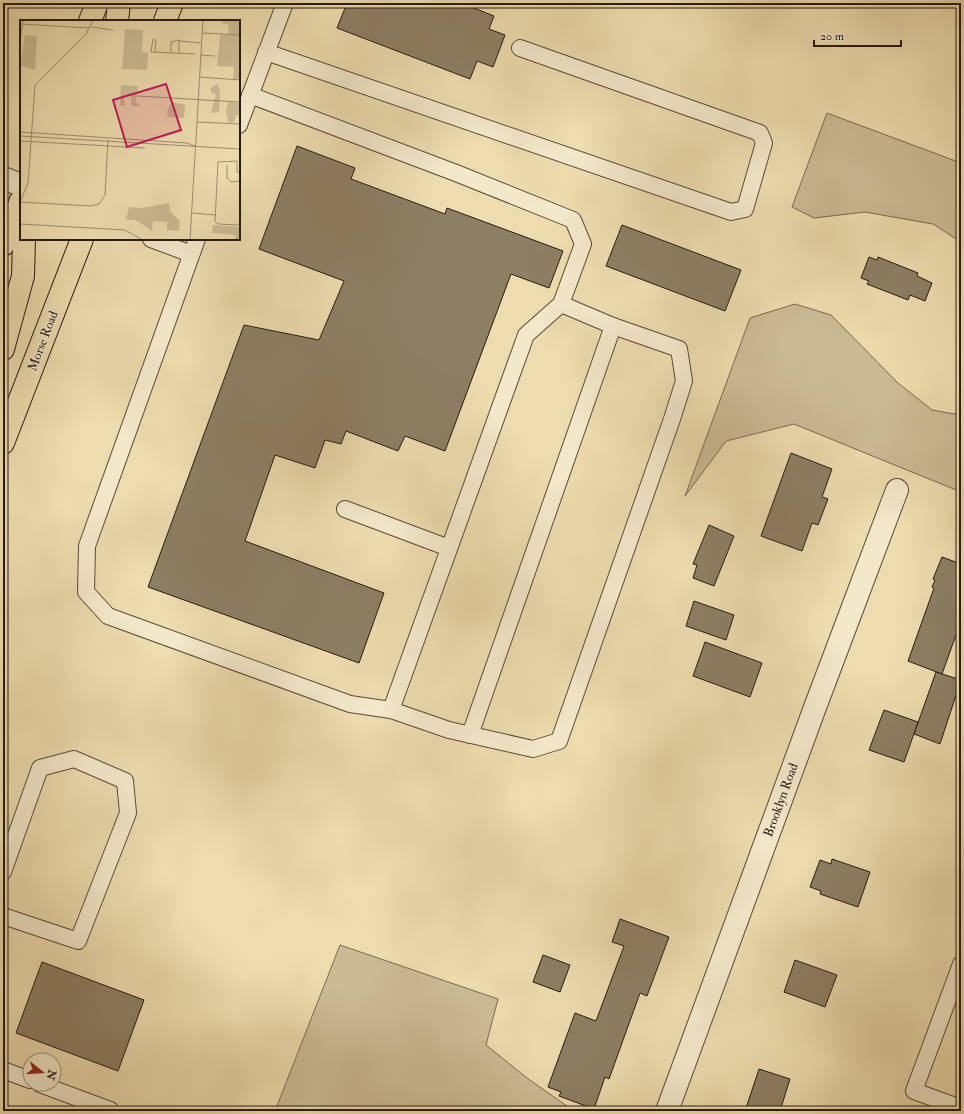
<svg xmlns="http://www.w3.org/2000/svg" width="964" height="1114" font-family="'IM FELL Double Pica',serif">
  <style>
    .green { fill: #cbbb94; stroke: #786a54 }
    .building { fill: #8d7f64; stroke: #261a14 }
    .lines { fill: none; stroke-linecap: round; stroke-linejoin: round }
    .lane-casing { stroke: #584a3a; stroke-width: 18 }
    .street-casing { stroke: #584a3a; stroke-width: 24 }
    .primary-casing { stroke: #261a14; stroke-width: 24 }
    .lane { stroke: #f3e8ca; stroke-width: 16 }
    .street { stroke: #f3e8ca; stroke-width: 22 }
    .primary { stroke: #eddcae; stroke-width: 22 }
    .labels { text-anchor: middle; dominant-baseline: central; stroke-width: 3; stroke-linejoin: round; paint-order: stroke }
    .street-label { font-size: 13px; fill: #261a14; stroke: #f3e8ca }
    .inset-road { fill: none; stroke: #9d8e70; stroke-width: 1 }
    .view { fill: #c2185b; fill-opacity: 0.15; stroke: #c2185b; stroke-width: 2 }
    .inset-edge { fill: none; stroke: #261a14; stroke-width: 2 }
  </style>
  <rect width="100%" height="100%" fill="#eddcae"/>
  <filter id="stains"><feTurbulence type="fractalNoise" baseFrequency=".005" numOctaves="4"/><feColorMatrix values="0 0 0 0 .2 0 0 0 0 .09 0 0 0 0 .02 0 0 0 .5 -.17"/></filter>
  <radialGradient id="worn" r=".72"><stop offset=".6" stop-color="#630" stop-opacity="0"/><stop offset="1" stop-color="#630" stop-opacity=".3"/></radialGradient>
  <!-- green -->
  <g class="green">
    <path d="M 827,113 L 961,163 L 961,242 L 933,224 L 865,212 L 814,218 L 792,207 Z"/>
    <path d="M 795,304 L 831,315 L 898,383 L 932,410 L 960,415 L 961,414 L 961,492 L 794,424 L 726,441 L 685,496 L 750,318 Z"/>
    <path d="M 340,945 L 498,999 L 486,1045 L 527,1078 L 574,1111 L 275,1111 Z"/>
  </g>
  <!-- building -->
  <g class="building">
    <path d="M 347,3 L 461,3 L 494,16 L 489,29 L 505,35 L 493,67 L 477,61 L 470,79 L 337,28 Z"/>
    <path d="M 297,146 L 355,168 L 351,179 L 445,214 L 447,208 L 563,251 L 549,288 L 511,274 L 445,451 L 405,436 L 398,451 L 346,431 L 341,444 L 325,440 L 315,468 L 275,455 L 245,541 L 384,593 L 359,663 L 148,587 L 244,325 L 319,340 L 344,281 L 259,249 Z"/>
    <path d="M 622,225 L 741,270 L 725,311 L 606,266 Z"/>
    <path d="M 869,257 L 877,260 L 878,257 L 918,273 L 917,276 L 932,283 L 925,301 L 910,295 L 908,300 L 867,284 L 869,281 L 861,278 Z"/>
    <path d="M 791,453 L 832,469 L 822,497 L 828,499 L 818,525 L 812,523 L 802,551 L 761,536 Z"/>
    <path d="M 709,525 L 734,536 L 714,586 L 693,578 L 697,565 L 693,564 Z"/>
    <path d="M 942,557 L 961,564 L 961,621 L 942,674 L 908,661 L 934,588 L 932,587 L 935,580 L 933,579 Z"/>
    <path d="M 694,601 L 734,615 L 726,640 L 686,626 Z"/>
    <path d="M 705,642 L 762,663 L 750,697 L 693,676 Z"/>
    <path d="M 936,672 L 961,680 L 940,744 L 914,734 Z"/>
    <path d="M 884,710 L 918,722 L 904,762 L 869,750 Z"/>
    <path d="M 832,859 L 870,872 L 858,907 L 820,894 L 821,891 L 810,887 L 820,860 L 831,864 Z"/>
    <path d="M 620,919 L 669,937 L 647,996 L 640,993 L 609,1079 L 605,1077 L 594,1109 L 559,1096 L 561,1092 L 548,1087 L 575,1013 L 596,1021 L 624,946 L 612,942 Z"/>
    <path d="M 543,955 L 570,965 L 560,992 L 533,982 Z"/>
    <path d="M 795,960 L 837,975 L 825,1007 L 784,992 Z"/>
    <path d="M 42,962 L 144,1000 L 118,1071 L 16,1033 Z"/>
    <path d="M 759,1069 L 790,1079 L 780,1111 L 745,1111 Z"/>
  </g>
  <g class="lines">
    <!-- lane casing -->
    <g class="lane-casing">
      <g id="lane">
        <path d="M 266,52 L 731,212 L 745,209 L 764,143 L 760,133 L 520,48"/>
        <path d="M 250,95 L 456,173 L 573,220 L 583,244 L 561,304 L 526,335 L 391,710"/>
        <path d="M 239,125 L 285,3"/>
        <path d="M 151,239 L 191,254"/>
        <path d="M 197,239 L 87,546 L 86,592 L 108,616 L 350,704 L 391,710 L 449,730 L 533,749 L 559,741 L 672,419 L 684,381 L 679,349 L 613,326 L 561,304"/>
        <path d="M 345,509 L 449,548"/>
        <path d="M 470,735 L 613,326"/>
        <path d="M 3,872 L 40,768 L 74,759 L 125,781 L 128,813 L 78,941 L 3,916"/>
        <path d="M 961,964 L 914,1091 L 961,1108"/>
        <path d="M 3,1070 L 30,1080"/>
        <path d="M 40,1084 L 110,1110 L 110,1111"/>
      </g>
    </g>
    <!-- street casing -->
    <g class="street-casing">
      <g id="street">
        <path d="M 3,178 L 21,185"/>
        <path d="M 667,1111 L 814,710 L 897,490"/>
      </g>
    </g>
    <!-- primary casing -->
    <g class="primary-casing">
      <g id="primary">
        <path d="M 90,21 L 97,3"/>
        <path d="M 117,21 L 119,3"/>
        <path d="M 165,21 L 172,3"/>
        <path d="M 3,245 L 21,200"/>
        <path d="M 3,349 L 23,276 L 24,239"/>
        <path d="M 3,443 L 82,239"/>
      </g>
    </g>
    <!-- lane -->
    <use href="#lane" class="lane"/>
    <!-- street -->
    <use href="#street" class="street"/>
    <!-- primary -->
    <use href="#primary" class="primary"/>
  </g>
  <g class="labels">
    <!-- street labels -->
    <g class="street-label">
      <text transform="translate(43 341) rotate(-69)">Morse Road</text>
      <text transform="translate(781 800) rotate(-70)">Brooklyn Road</text>
    </g>
  </g>
  <!-- overview -->
  <g transform="translate(20 20)">
    <rect width="220" height="220" fill="#eddcae"/>
    <path d="M 202,0 L 220,0 L 220,59 L 213,59 L 214,47 L 197,46 L 200,15 L 209,15 L 208,4 L 202,3 ZM 105,9 L 123,10 L 122,32 L 128,33 L 127,50 L 102,49 ZM 5,15 L 17,16 L 15,50 L 0,45 ZM 197,64 L 200,71 L 199,92 L 191,93 L 196,74 L 191,73 L 191,68 ZM 101,65 L 118,66 L 116,82 L 121,86 L 111,86 L 111,74 L 104,77 L 105,86 L 100,85 ZM 152,82 L 165,85 L 164,98 L 147,97 L 148,88 ZM 208,82 L 220,83 L 220,101 L 220,96 L 216,95 L 214,102 L 209,103 L 206,92 ZM 149,183 L 150,191 L 160,201 L 159,211 L 147,210 L 147,202 L 133,201 L 132,211 L 116,200 L 106,200 L 109,187 L 122,188 ZM 193,205 L 220,207 L 220,220 L 215,220 L 215,215 L 192,213 Z" fill="#cbbb94"/>
    <path class="inset-road" d="M 126,0 L 159,0M 0,4 L 69,8M 71,7 L 93,10M 183,13 L 220,15M 159,21 L 182,23M 0,23 L 3,0M 135,32 L 136,21 L 133,19 L 131,32 L 175,34M 151,32 L 151,22 L 159,20 L 159,33M 181,35 L 195,36M 180,57 L 220,60M 117,76 L 220,82M 177,102 L 220,104M 0,112 L 167,123 L 175,126M 0,116 L 220,129M 0,121 L 125,128M 207,145 L 207,158 L 211,162 L 220,161M 220,152 L 217,152 L 217,141 L 198,142 L 195,201 L 198,204 L 220,205M 0,182 L 8,163 L 15,65 L 66,14 L 73,0M 0,182 L 71,186 L 79,184 L 85,175 L 88,120M 172,193 L 196,195M 0,204 L 105,210 L 123,220M 170,220 L 183,0"/>
    <path class="view" d="M 146,64 L 161,110 L 107,127 L 93,80 Z"/>
    <rect width="220" height="220" class="inset-edge"/>
  </g>
  <!-- margin -->
  <rect width="964" height="1114" fill="none" stroke="#eddcae" stroke-width="16"/>
  <rect x="4" y="4" width="956" height="1106" fill="none" stroke="#261a14" stroke-width="2"/>
  <rect x="8" y="8" width="948" height="1098" fill="none" stroke="#261a14"/>
  <!-- north arrow -->
  <g transform="translate(42 1072) rotate(107)"><circle r="19" fill="#f3e8ca" stroke="#a19681"/>
  <path d="M0-3L7 15L0 10L-7 15Z" fill="#8f2418"/>
  <text y="-6" font-size="11" font-weight="bold" text-anchor="middle" fill="#261a14">N</text>
  </g>
  <!-- scale -->
  <path d="M814 40v6h87v-6" fill="none" stroke="#261a14" stroke-width="2"/>
  <text x="820" y="40" font-size="12" fill="#261a14" stroke="#f3e8ca" stroke-width="3" paint-order="stroke">20 m</text>
  <rect width="100%" height="100%" filter="url(#stains)"/>
  <rect width="100%" height="100%" fill="url(#worn)"/>
</svg>
